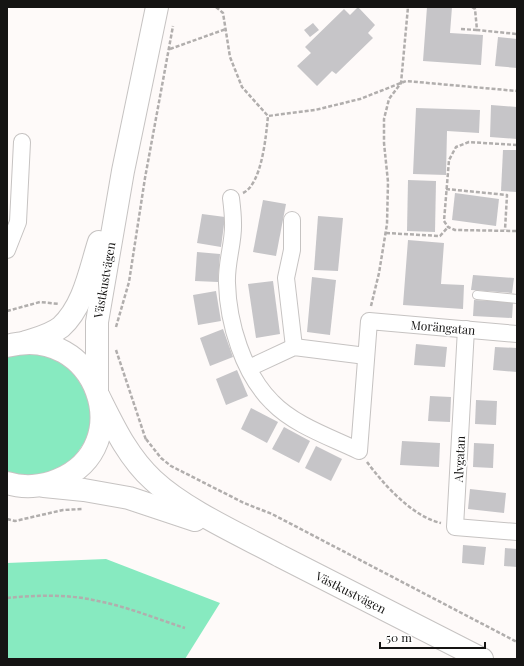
<svg xmlns="http://www.w3.org/2000/svg" width="524" height="666" font-family="'Playfair Display',serif">
  <style>
    .green { fill: #87eac0 }
    .building { fill: #c6c5c8 }
    .lines { fill: none; stroke-linecap: round; stroke-linejoin: round }
    .lane-casing { stroke: #c6c3c2; stroke-width: 10 }
    .street-casing { stroke: #c6c3c2; stroke-width: 18 }
    .secondary-casing { stroke: #c6c3c2; stroke-width: 24 }
    .path { stroke: #b1aead; stroke-width: 2.5; stroke-dasharray: 4 2; stroke-linecap: butt }
    .lane { stroke: #fff; stroke-width: 8 }
    .street { stroke: #fff; stroke-width: 16 }
    .secondary { stroke: #fff; stroke-width: 22 }
    .labels { text-anchor: middle; dominant-baseline: central; stroke-width: 3.5; stroke-linejoin: round; paint-order: stroke }
    .street-label { font-size: 12px; fill: #151413; stroke: #fff }
  </style>
  <rect width="100%" height="100%" fill="#fefaf9"/>
  <!-- green -->
  <g class="green">
    <path d="M 23,350 L 66,360 L 92,403 L 90,434 L 71,462 L 39,477 L 7,473 L 7,354 Z"/>
    <path d="M 106,559 L 220,603 L 185,659 L 7,659 L 7,563 Z"/>
  </g>
  <!-- building -->
  <g class="building">
    <path d="M 358,7 L 375,25 L 368,33 L 373,38 L 336,74 L 332,71 L 317,86 L 297,66 L 311,53 L 305,47 L 344,9 L 350,15 Z"/>
    <path d="M 427,7 L 452,7 L 450,33 L 483,35 L 481,65 L 423,61 Z"/>
    <path d="M 313,23 L 319,30 L 310,37 L 304,30 Z"/>
    <path d="M 498,37 L 517,39 L 517,68 L 495,66 Z"/>
    <path d="M 491,105 L 517,107 L 517,139 L 490,137 Z"/>
    <path d="M 416,108 L 480,110 L 479,133 L 447,131 L 446,175 L 413,174 Z"/>
    <path d="M 503,150 L 517,150 L 517,192 L 501,191 Z"/>
    <path d="M 408,180 L 436,181 L 435,232 L 407,231 Z"/>
    <path d="M 455,193 L 499,199 L 496,226 L 452,220 Z"/>
    <path d="M 263,200 L 286,204 L 276,256 L 253,252 Z"/>
    <path d="M 202,214 L 225,217 L 221,247 L 197,243 Z"/>
    <path d="M 318,216 L 343,218 L 338,271 L 314,270 Z"/>
    <path d="M 408,240 L 444,243 L 441,284 L 464,285 L 463,309 L 403,305 Z"/>
    <path d="M 197,252 L 220,254 L 218,282 L 195,281 Z"/>
    <path d="M 473,275 L 514,278 L 512,293 L 471,290 Z"/>
    <path d="M 312,277 L 336,280 L 330,335 L 307,332 Z"/>
    <path d="M 273,281 L 280,334 L 256,338 L 248,284 Z"/>
    <path d="M 216,291 L 221,321 L 198,325 L 193,295 Z"/>
    <path d="M 474,300 L 513,302 L 512,318 L 473,316 Z"/>
    <path d="M 223,329 L 233,357 L 210,366 L 200,338 Z"/>
    <path d="M 416,344 L 447,347 L 445,367 L 414,365 Z"/>
    <path d="M 495,347 L 517,348 L 517,372 L 493,370 Z"/>
    <path d="M 237,370 L 248,396 L 226,405 L 216,379 Z"/>
    <path d="M 430,396 L 451,397 L 450,422 L 428,421 Z"/>
    <path d="M 476,400 L 497,401 L 496,425 L 475,424 Z"/>
    <path d="M 251,408 L 278,422 L 267,443 L 241,429 Z"/>
    <path d="M 284,427 L 310,441 L 299,463 L 272,449 Z"/>
    <path d="M 402,441 L 440,443 L 439,467 L 400,465 Z"/>
    <path d="M 474,443 L 494,444 L 493,468 L 473,467 Z"/>
    <path d="M 316,446 L 342,459 L 331,481 L 305,468 Z"/>
    <path d="M 470,489 L 506,493 L 504,513 L 468,509 Z"/>
    <path d="M 463,545 L 486,547 L 484,565 L 462,563 Z"/>
    <path d="M 505,548 L 517,549 L 517,567 L 504,566 Z"/>
  </g>
  <g class="lines">
    <!-- lane casing -->
    <g class="lane-casing">
      <path id="lane" d="M 477,295 L 517,299"/>
    </g>
    <!-- street casing -->
    <g class="street-casing">
      <g id="street">
        <path d="M 231,198 C 232,206 233,215 233,223 C 234,242 226,262 227,283 C 228,323 243,373 272,402 C 294,425 330,437 359,451 L 369,321 L 517,334"/>
        <path d="M 292,220 L 292,250 L 286,278 L 294,347"/>
        <path d="M 7,250 L 18,222 L 22,142"/>
        <path d="M 466,329 L 455,527 L 517,532"/>
        <path d="M 249,368 L 294,347 L 366,356"/>
      </g>
    </g>
    <!-- secondary casing -->
    <g class="secondary-casing">
      <g id="secondary">
        <path d="M 26,342 C 38,338 51,335 61,327 C 84,306 90,270 99,242"/>
        <path d="M 7,346 C 96,322 140,446 58,480 C 42,487 23,488 7,483"/>
        <path d="M 97,390 L 97,322 L 123,171 L 157,7"/>
        <path d="M 99,397 C 114,427 128,457 153,480 C 185,510 241,535 280,556 C 347,590 415,625 482,659"/>
        <path d="M 44,486 L 84,490 L 129,498 L 195,520"/>
      </g>
    </g>
    <!-- path -->
    <g class="path">
      <path d="M 216,7 L 223,13 L 230,57 L 242,87 L 268,116 L 315,110 L 360,99 L 406,81 L 517,91"/>
      <path d="M 472,7 L 475,9 L 477,30 L 517,34"/>
      <path d="M 461,29 L 477,30"/>
      <path d="M 170,49 L 226,29"/>
      <path d="M 517,145 L 469,142 L 456,147 L 449,160 L 444,221 L 448,227 L 455,230 L 517,231"/>
      <path d="M 446,189 L 507,195 L 505,230"/>
      <path d="M 243,193 C 262,184 266,136 268,116"/>
      <path d="M 386,233 L 440,236 L 448,227"/>
      <path d="M 371,306 L 379,273 L 387,224 L 388,182 L 384,143 L 384,119 L 389,99 L 401,83 L 408,7"/>
      <path d="M 7,311 L 40,302 L 59,304"/>
      <path d="M 116,327 L 129,282 L 145,178 L 173,26"/>
      <path d="M 116,350 L 146,440"/>
      <path d="M 146,439 L 161,458 L 171,466 L 244,503 L 272,514 L 517,642"/>
      <path d="M 367,462 C 384,485 413,517 441,523"/>
      <path d="M 7,519 L 15,521 L 63,510 L 83,509"/>
      <path d="M 7,598 C 36,595 69,594 98,601 C 128,607 157,619 185,628"/>
    </g>
    <!-- lane -->
    <use href="#lane" class="lane"/>
    <!-- street -->
    <use href="#street" class="street"/>
    <!-- secondary -->
    <use href="#secondary" class="secondary"/>
  </g>
  <g class="labels">
    <!-- street labels -->
    <g class="street-label">
      <text transform="translate(104 280) rotate(-80)">Västkustvägen</text>
      <text transform="translate(443 327) rotate(5)">Morängatan</text>
      <text transform="translate(459 459) rotate(-87)">Alvgatan</text>
      <text transform="translate(351 592) rotate(27)">Västkustvägen</text>
    </g>
  </g>
  <!-- border -->
  <rect width="524" height="666" fill="none" stroke="#151413" stroke-width="16"/>
  <!-- scale -->
  <path d="M380 642v6h105v-6" fill="none" stroke="#151413" stroke-width="2"/>
  <text x="386" y="642" font-size="12" fill="#151413" stroke="#ffffff" stroke-width="3" paint-order="stroke">50 m</text>
</svg>
